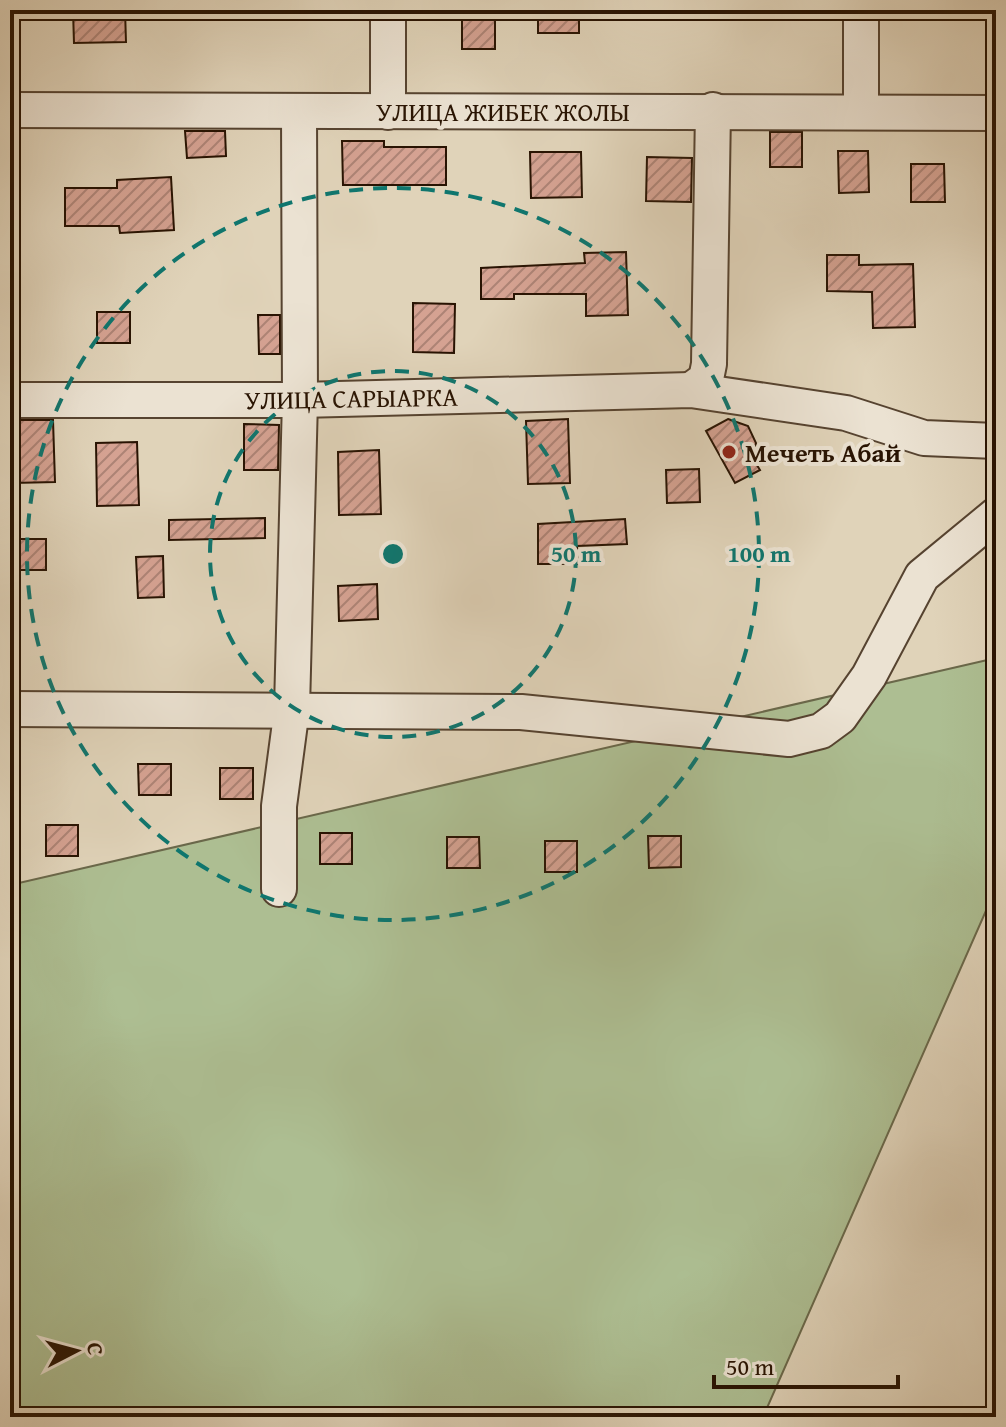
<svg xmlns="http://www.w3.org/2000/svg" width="1006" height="1427" font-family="'Gentium Book Plus',serif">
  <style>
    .green { fill: #adbe92; stroke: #6a684a; stroke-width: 2 }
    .building { fill: url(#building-hatch); stroke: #281302; stroke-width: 2 }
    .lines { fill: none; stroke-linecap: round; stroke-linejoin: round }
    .minor-casing { stroke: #564330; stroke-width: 38 }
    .minor { stroke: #ebe2d2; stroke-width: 34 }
    .ring { fill: none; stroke: #0f766e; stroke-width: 4; stroke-dasharray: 14 10 }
    .poi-dot { fill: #8f2418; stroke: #ebe2d2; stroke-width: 3 }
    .labels { text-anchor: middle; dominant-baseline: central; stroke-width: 8; stroke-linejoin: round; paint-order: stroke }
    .street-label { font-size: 26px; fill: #281302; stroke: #ebe2d2 }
    .poi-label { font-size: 26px; font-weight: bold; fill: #281302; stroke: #ebe2d2; text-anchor: start }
    .centre { fill: #0f766e; stroke: #ebe2d2; stroke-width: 4 }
    .ring-label { font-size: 24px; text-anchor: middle; font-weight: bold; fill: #0f766e; stroke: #ebe2d2; stroke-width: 8; stroke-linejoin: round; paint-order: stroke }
  </style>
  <defs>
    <pattern id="building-hatch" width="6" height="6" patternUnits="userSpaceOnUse" patternTransform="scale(2)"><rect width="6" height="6" fill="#d5a292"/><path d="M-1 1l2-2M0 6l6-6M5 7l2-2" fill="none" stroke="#ad8375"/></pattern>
  </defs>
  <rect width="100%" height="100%" fill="#e0d3b9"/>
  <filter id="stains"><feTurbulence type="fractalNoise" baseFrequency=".0025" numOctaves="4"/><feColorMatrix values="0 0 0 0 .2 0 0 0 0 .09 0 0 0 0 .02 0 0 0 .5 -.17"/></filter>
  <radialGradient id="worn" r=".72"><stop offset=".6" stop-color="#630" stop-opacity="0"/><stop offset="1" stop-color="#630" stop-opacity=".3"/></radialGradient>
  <!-- green -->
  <path class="green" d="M 996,658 L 996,888 L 763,1417 L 10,1417 L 10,885 Z"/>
  <!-- building -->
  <g class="building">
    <path d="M 73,10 L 125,10 L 126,42 L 74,43 Z"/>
    <rect x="538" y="10" width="41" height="23"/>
    <rect x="462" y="11" width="33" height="38"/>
    <path d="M 185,131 L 225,131 L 226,156 L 187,158 Z"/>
    <rect x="770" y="132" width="32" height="35"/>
    <path d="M 342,141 L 384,141 L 384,147 L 446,147 L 446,185 L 343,185 Z"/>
    <path d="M 838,151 L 868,151 L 869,192 L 839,193 Z"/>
    <path d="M 530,152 L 581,152 L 582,197 L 531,198 Z"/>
    <path d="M 647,157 L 692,158 L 691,202 L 646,201 Z"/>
    <path d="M 911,164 L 944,164 L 945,202 L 911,202 Z"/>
    <path d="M 171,177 L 174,230 L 120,233 L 119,226 L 65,226 L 65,188 L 117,188 L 117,180 Z"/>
    <path d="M 626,252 L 628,315 L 586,316 L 586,294 L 514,294 L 514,299 L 481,299 L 481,268 L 585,263 L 584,253 Z"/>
    <path d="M 827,255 L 859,255 L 859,265 L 913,264 L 915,327 L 873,328 L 872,292 L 827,291 Z"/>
    <path d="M 413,303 L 455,304 L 454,353 L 413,352 Z"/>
    <rect x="97" y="312" width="33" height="31"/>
    <path d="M 258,315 L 280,315 L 280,354 L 259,354 Z"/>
    <path d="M 568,419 L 570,483 L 528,484 L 526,421 Z"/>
    <path d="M 728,419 L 748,426 L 756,443 L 752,457 L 760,470 L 735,483 L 706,431 Z"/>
    <path d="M 11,420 L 53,420 L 55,482 L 13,483 Z"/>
    <path d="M 244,424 L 279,425 L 278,470 L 244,470 Z"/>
    <path d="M 137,442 L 139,505 L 97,506 L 96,443 Z"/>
    <path d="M 379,450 L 381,514 L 339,515 L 338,452 Z"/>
    <path d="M 699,469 L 700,502 L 667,503 L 666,470 Z"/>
    <path d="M 265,518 L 265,538 L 169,540 L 169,520 Z"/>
    <path d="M 625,519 L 627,544 L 577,546 L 578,564 L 538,564 L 538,524 Z"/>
    <rect x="14" y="539" width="32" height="31"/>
    <path d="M 163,556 L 164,597 L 138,598 L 136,557 Z"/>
    <path d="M 377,584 L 378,619 L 339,621 L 338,586 Z"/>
    <path d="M 138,764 L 171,764 L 171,795 L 139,795 Z"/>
    <rect x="220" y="768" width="33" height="31"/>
    <rect x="46" y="825" width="32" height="31"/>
    <rect x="320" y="833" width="32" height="31"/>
    <path d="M 648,836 L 681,836 L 681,867 L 649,868 Z"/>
    <path d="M 447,837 L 479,837 L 480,868 L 447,868 Z"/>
    <rect x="545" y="841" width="32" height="31"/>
  </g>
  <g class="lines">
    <!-- minor casing -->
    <g class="minor-casing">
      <g id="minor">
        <path d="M 10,110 L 996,113"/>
        <path d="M 388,112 L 388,10"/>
        <path d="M 861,112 L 861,10"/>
        <path d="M 691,390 L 706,379 L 709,364 L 713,110"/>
        <path d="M 10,400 L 300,400 L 691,390 L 846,413 L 924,438 L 996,441"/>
        <path d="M 10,709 L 521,712 L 789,739 L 821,731 L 840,717 L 869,676 L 922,576 L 996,515"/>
        <path d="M 279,889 L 279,806 L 292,708 L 300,400 L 299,112"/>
      </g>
    </g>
    <!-- minor -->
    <use href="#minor" class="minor"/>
  </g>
  <!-- distance rings -->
  <g class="ring">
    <circle cx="393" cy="554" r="183"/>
    <circle cx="393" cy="554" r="366"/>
  </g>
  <!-- markers -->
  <circle class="poi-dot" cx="729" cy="452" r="8"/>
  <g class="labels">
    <!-- street labels -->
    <g class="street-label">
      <text x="503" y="111">УЛИЦА ЖИБЕК ЖОЛЫ</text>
      <text transform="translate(351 398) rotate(-1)">УЛИЦА САРЫАРКА</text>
    </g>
    <!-- poi labels -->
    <g class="poi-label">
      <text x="745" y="452">Мечеть Абай</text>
    </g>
  </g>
  <circle cx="393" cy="554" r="12" class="centre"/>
  <g class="ring-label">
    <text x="576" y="562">50 m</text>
    <text x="759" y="562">100 m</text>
  </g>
  <!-- margin -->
  <rect width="1006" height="1427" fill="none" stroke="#e0d3b9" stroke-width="40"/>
  <rect x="12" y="12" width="982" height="1403" fill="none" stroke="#281302" stroke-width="4"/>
  <rect x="20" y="20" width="966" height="1387" fill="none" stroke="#281302" stroke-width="2"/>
  <!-- north arrow -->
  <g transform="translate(76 1351) rotate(84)" stroke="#ebe2d2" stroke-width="6" paint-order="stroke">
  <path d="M0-6L14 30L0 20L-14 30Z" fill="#281302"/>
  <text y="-12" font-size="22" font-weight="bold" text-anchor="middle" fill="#281302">С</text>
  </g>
  <!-- scale -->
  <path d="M714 1375v12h184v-12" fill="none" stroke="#281302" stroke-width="4"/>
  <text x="726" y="1375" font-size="24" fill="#281302" stroke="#ebe2d2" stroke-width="6" paint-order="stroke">50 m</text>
  <rect width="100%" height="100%" filter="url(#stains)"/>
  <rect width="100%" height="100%" fill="url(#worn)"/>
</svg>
